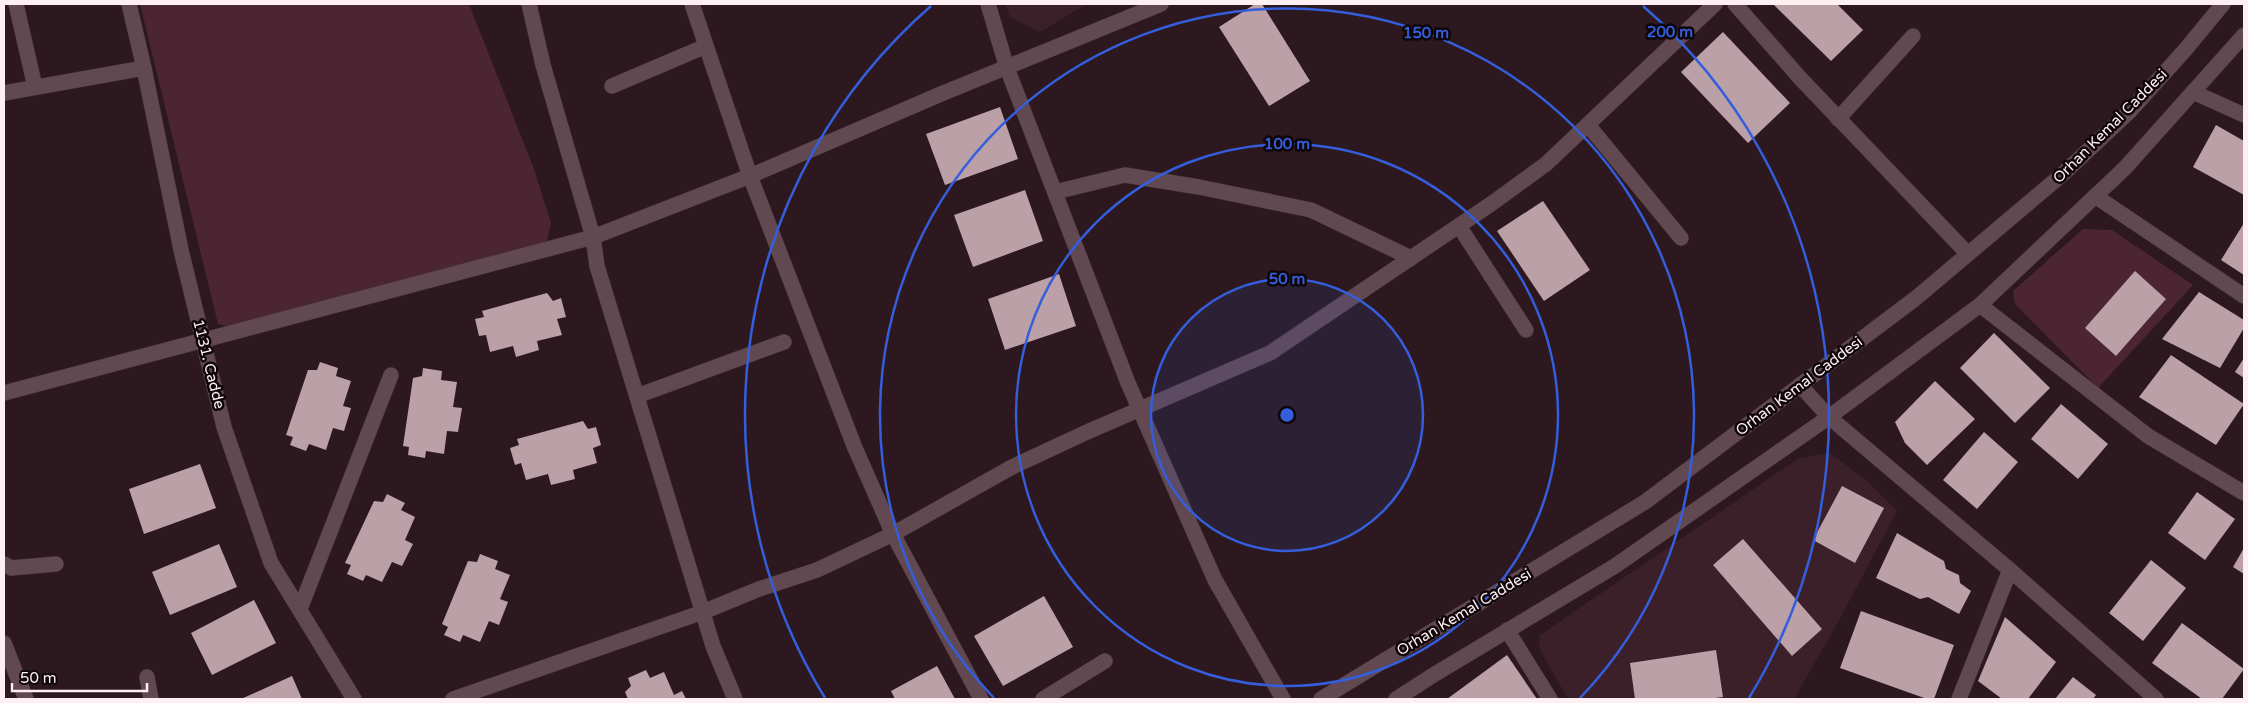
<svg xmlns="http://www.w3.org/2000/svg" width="2248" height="703" font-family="'Varela Round',sans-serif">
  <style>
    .built { fill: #3b2029 }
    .green { fill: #4c2533 }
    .building { fill: #bca0a8 }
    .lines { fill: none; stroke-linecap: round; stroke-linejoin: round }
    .street-casing { stroke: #433337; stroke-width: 16 }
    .secondary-casing { stroke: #433337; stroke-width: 16 }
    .street { stroke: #624951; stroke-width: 15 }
    .secondary { stroke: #624951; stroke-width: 15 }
    .ring { fill: none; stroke: #345edb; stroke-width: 2.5 }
    .labels { text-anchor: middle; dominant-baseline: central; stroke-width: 5; stroke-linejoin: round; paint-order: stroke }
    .street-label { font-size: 15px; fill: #feeff3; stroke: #0f0609 }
    .centre { fill: #345edb; stroke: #0f0609; stroke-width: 2.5 }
    .ring-label { font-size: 15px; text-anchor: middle; font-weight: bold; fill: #345edb; stroke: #0f0609; stroke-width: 5; stroke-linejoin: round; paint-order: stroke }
  </style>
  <rect width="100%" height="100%" fill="#2c181e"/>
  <!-- built -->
  <g class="built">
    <path d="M 1005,4 L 1087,4 L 1040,32 L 1010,17 Z"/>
    <path d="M 1830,453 L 1865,479 L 1897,511 L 1837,624 L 1794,699 L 1568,699 L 1539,648 L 1540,635 L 1799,458 Z"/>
  </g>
  <!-- green -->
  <g class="green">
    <path d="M 140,4 L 469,4 L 534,169 L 551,223 L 547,241 L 232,327 L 218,324 Z"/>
    <path d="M 2083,229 L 2112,230 L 2193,285 L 2098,388 L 2015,304 L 2013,291 Z"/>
  </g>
  <!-- building -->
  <g class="building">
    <path d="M 1255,4 L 1262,4 L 1310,81 L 1269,106 L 1219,27 Z"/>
    <path d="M 1773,4 L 1837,4 L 1863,30 L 1831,61 Z"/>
    <path d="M 1723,32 L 1790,103 L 1748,143 L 1681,72 Z"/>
    <path d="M 1000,107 L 1018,159 L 945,185 L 926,134 Z"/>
    <path d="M 2216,125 L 2244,141 L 2244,195 L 2193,167 Z"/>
    <path d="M 1025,190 L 1043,241 L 973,267 L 954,215 Z"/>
    <path d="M 1543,201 L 1590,270 L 1544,301 L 1497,231 Z"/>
    <path d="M 2244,223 L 2244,275 L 2221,260 Z"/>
    <path d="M 2135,271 L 2166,299 L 2116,356 L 2085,328 Z"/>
    <path d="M 1059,274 L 1076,326 L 1005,350 L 988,299 Z"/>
    <path d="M 2199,292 L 2244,320 L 2244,328 L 2220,368 L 2162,339 Z"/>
    <path d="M 547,293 L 553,301 L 561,298 L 566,317 L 557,319 L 562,335 L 537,341 L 539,350 L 516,357 L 513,346 L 490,352 L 486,335 L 479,336 L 475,319 L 484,317 L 482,311 Z"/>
    <path d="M 1994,333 L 2050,388 L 2015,423 L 1960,368 Z"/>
    <path d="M 2171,355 L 2244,404 L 2216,445 L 2139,397 Z"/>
    <path d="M 2244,358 L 2244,378 L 2235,372 Z"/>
    <path d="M 320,362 L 338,368 L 336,376 L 351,381 L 343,406 L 351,408 L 344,431 L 333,428 L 326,450 L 309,444 L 306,451 L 290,445 L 293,437 L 286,435 L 308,370 L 317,370 Z"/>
    <path d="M 423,368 L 442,371 L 441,380 L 457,382 L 453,407 L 462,408 L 458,432 L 447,431 L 444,454 L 426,451 L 425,458 L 408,455 L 409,447 L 403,446 L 413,378 L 422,376 Z"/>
    <path d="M 1935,381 L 1975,419 L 1927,465 L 1905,443 L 1895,422 Z"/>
    <path d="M 2061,404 L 2108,444 L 2078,479 L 2031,439 Z"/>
    <path d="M 583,421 L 588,429 L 596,427 L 601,445 L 593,448 L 597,463 L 573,470 L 575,479 L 551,485 L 548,474 L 526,480 L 521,463 L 515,465 L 510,448 L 519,445 L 517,439 Z"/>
    <path d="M 1984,432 L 2018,462 L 1977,509 L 1943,480 Z"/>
    <path d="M 200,464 L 216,508 L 144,534 L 129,489 Z"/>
    <path d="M 1842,486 L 1884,508 L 1855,563 L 1813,540 Z"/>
    <path d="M 2197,492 L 2235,519 L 2205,560 L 2168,533 Z"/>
    <path d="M 387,494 L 405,503 L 401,510 L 415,517 L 405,540 L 413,544 L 402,566 L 392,562 L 382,582 L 366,575 L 363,581 L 347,574 L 351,565 L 345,563 L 374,501 L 383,502 Z"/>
    <path d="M 1897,533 L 1944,561 L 1946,569 L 1959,575 L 1960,583 L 1971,591 L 1959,614 L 1928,597 L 1920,599 L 1876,578 Z"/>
    <path d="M 1743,539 L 1822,629 L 1792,656 L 1713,565 Z"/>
    <path d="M 219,544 L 237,587 L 170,615 L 152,572 Z"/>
    <path d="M 2244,548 L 2244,574 L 2233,567 Z"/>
    <path d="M 480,554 L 498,561 L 495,569 L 510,575 L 500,599 L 508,602 L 499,625 L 489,621 L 480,642 L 463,635 L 460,642 L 444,635 L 448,627 L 442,624 L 468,561 L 477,562 Z"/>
    <path d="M 2151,560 L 2186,588 L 2143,641 L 2109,613 Z"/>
    <path d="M 1044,596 L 1073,647 L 1003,686 L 974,636 Z"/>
    <path d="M 254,600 L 276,643 L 212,675 L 191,633 Z"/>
    <path d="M 1861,611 L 1954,645 L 1934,699 L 1927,699 L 1840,668 Z"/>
    <path d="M 2005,617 L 2056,662 L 2028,699 L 2002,699 L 1978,681 Z"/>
    <path d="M 2182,623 L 2244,669 L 2222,699 L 2202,699 L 2152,663 Z"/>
    <path d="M 1716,650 L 1723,697 L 1707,699 L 1635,699 L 1630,663 Z"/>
    <path d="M 1507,655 L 1537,699 L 1447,699 Z"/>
    <path d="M 937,666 L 955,699 L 895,699 L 891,691 Z"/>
    <path d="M 646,670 L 650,678 L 664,672 L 674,695 L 682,691 L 686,699 L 628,699 L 625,692 L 631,686 L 628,678 Z"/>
    <path d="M 292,676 L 302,699 L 241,699 Z"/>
    <path d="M 2073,677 L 2096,695 L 2093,699 L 2055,699 Z"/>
  </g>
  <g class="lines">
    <!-- street casing -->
    <g class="street-casing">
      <g id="street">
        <path d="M 16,4 L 35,87"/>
        <path d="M 692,4 L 750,176 L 855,448 L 893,534 L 981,699"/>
        <path d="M 988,4 L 1007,68 L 1128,383 L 1215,580 L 1283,699"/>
        <path d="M 1735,4 L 1800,78 L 1968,254"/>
        <path d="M 612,86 L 706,46"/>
        <path d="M 2193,92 L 2244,115"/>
        <path d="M 4,93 L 144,68"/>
        <path d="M 1838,119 L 1913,36"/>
        <path d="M 1588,125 L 1681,238"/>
        <path d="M 1055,192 L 1125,175 L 1199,187 L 1311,210 L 1411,258"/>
        <path d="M 2095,196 L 2244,296"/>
        <path d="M 1459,226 L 1526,330"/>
        <path d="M 1980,305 L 2148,436 L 2244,493"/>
        <path d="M 4,393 L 593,237"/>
        <path d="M 637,396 L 784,342"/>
        <path d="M 4,564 L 11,568 L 56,564"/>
        <path d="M 300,609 L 391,375"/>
        <path d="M 1507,630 L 1550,699"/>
        <path d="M 4,643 L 26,699"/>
        <path d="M 147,677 L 151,699"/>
        <path d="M 453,699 L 703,612 L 759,589 L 817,570 L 893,534 L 1012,467 L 1087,432 L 1270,353 L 1491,204 L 1546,164 L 1715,4"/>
        <path d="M 1043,699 L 1105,661"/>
        <path d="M 1959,699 L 2010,570"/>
      </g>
    </g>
    <!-- secondary casing -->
    <g class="secondary-casing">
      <g id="secondary">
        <path d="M 129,4 L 144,68 L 181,250 L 224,427 L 271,563 L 354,699"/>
        <path d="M 529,4 L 543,65 L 593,237 L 597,266 L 713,646 L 735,699"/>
        <path d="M 593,237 L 750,176 L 941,94 L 1161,4"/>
        <path d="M 1800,385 L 1829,417 L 2010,570 L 2156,699"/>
        <path d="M 1321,699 L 1645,502 L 1916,298 L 2064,173 L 2130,111 L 2185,50 L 2223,4"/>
        <path d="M 1396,699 L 1435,674 L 1615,566 L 1829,417 L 1980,305 L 2125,168 L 2244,35"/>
      </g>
    </g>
    <!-- street -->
    <use href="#street" class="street"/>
    <!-- secondary -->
    <use href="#secondary" class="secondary"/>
  </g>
  <!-- distance rings -->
  <circle cx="1287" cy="415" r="136" fill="#345edb" fill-opacity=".12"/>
  <g class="ring">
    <circle cx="1287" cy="415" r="136"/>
    <circle cx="1287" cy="415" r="271"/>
    <path d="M994 698A407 407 0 1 1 1580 698"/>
    <path d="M825 698A542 542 0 0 1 931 6M1643 6A542 542 0 0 1 1749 698"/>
  </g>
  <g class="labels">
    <!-- street labels -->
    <g class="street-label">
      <text transform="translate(2110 126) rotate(-45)">Orhan Kemal Caddesi</text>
      <text transform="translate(209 364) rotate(76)">1131. Cadde</text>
      <text transform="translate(1799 386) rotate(-37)">Orhan Kemal Caddesi</text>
      <text transform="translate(1464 612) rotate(-31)">Orhan Kemal Caddesi</text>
    </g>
  </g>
  <circle cx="1287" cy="415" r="8" class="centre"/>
  <g class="ring-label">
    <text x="1670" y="37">200 m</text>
    <text x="1426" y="38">150 m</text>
    <text x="1287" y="149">100 m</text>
    <text x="1287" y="284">50 m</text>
  </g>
  <!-- border -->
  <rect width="2248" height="703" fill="none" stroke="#feeff3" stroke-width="10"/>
  <!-- scale -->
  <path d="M12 683v8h135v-8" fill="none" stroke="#feeff3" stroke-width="2.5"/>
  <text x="20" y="683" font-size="15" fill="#feeff3" stroke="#0f0609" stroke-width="4" paint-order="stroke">50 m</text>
</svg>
